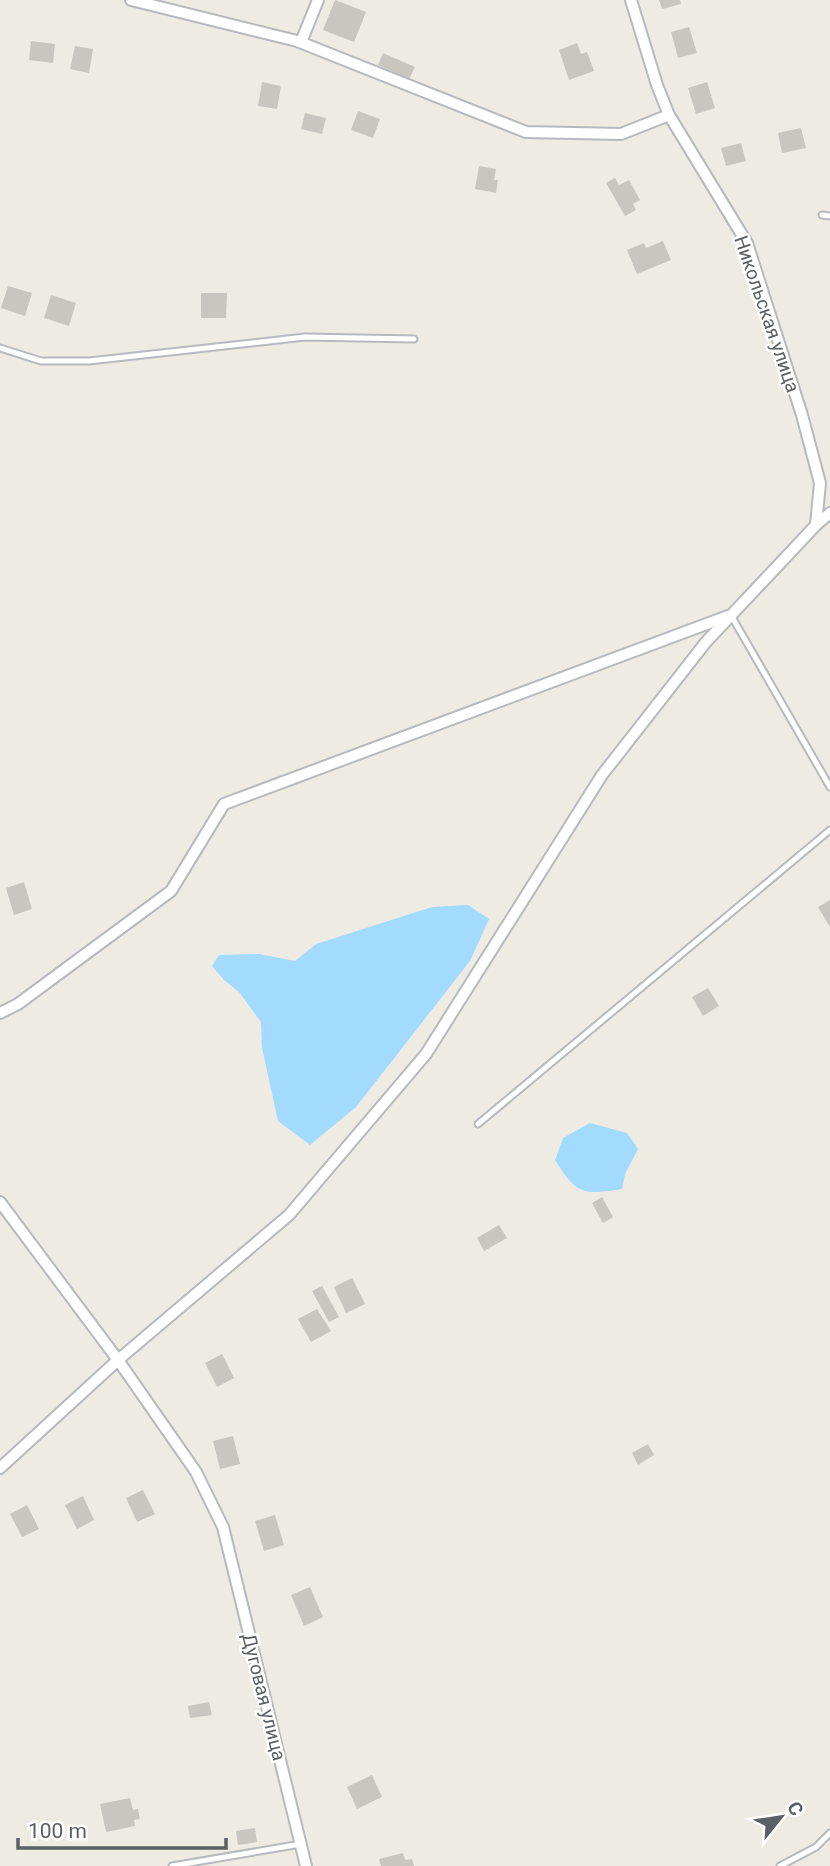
<svg xmlns="http://www.w3.org/2000/svg" width="830" height="1866" font-family="Roboto,sans-serif">
<style>
.water{fill:#a2dbff}
.building{fill:#c9c6c0}
.lines{fill:none;stroke-linecap:round;stroke-linejoin:round}
.lane-casing{stroke:#b6b9be;stroke-width:9}
.street-casing{stroke:#b6b9be;stroke-width:14}
.lane{stroke:#fff;stroke-width:5}
.street{stroke:#fff;stroke-width:10}
.labels{text-anchor:middle;dominant-baseline:central;stroke-width:5;stroke-linejoin:round;paint-order:stroke}
.street-label{font-size:19px;fill:#5b6064;stroke:#fff}
</style>
<rect width="100%" height="100%" fill="#eeebe3"/>
<g class="water">
<polygon points="468,905 489,919 470,961 356,1107 310,1145 278,1121 262,1048 261,1022 239,992 224,980 212,966 219,955 259,954 295,961 316,944 432,907"/>
<path d="M590,1123L627,1133L638,1149L625,1174L622,1189C583,1195 577,1195 555,1160L563,1138Z"/>
</g>
<g class="building">
<polygon points="335,0 366,12 354,42 323,30"/>
<polygon points="659,0 680,0 681,4 662,9"/>
<polygon points="689,27 697,53 678,58 671,32"/>
<polygon points="31,41 55,44 53,63 29,60"/>
<polygon points="577,43 581,54 587,52 594,71 569,80 559,50"/>
<polygon points="75,46 93,49 89,73 70,69"/>
<polygon points="383,53 415,67 409,79 378,65"/>
<polygon points="262,82 281,86 277,109 258,106"/>
<polygon points="707,82 715,108 696,114 688,88"/>
<polygon points="358,111 380,119 373,138 351,130"/>
<polygon points="305,113 326,118 322,134 301,129"/>
<polygon points="801,128 806,148 782,153 778,133"/>
<polygon points="741,143 746,161 726,166 721,148"/>
<polygon points="479,166 496,169 494,180 498,180 496,193 475,189"/>
<polygon points="615,178 619,185 629,180 640,200 633,204 636,210 625,216 606,183"/>
<polygon points="663,241 671,260 637,274 627,250 644,243 646,248"/>
<polygon points="8,286 32,293 25,316 1,308"/>
<polygon points="201,293 227,293 226,318 201,318"/>
<polygon points="51,295 76,303 69,326 44,318"/>
<polygon points="24,882 32,909 14,915 6,888"/>
<polygon points="830,900 830,927 818,907"/>
<polygon points="708,988 719,1006 703,1016 692,997"/>
<polygon points="602,1197 613,1217 603,1223 592,1203"/>
<polygon points="499,1225 507,1238 484,1251 477,1238"/>
<polygon points="352,1278 365,1304 346,1313 334,1287"/>
<polygon points="322,1286 339,1317 329,1322 312,1291"/>
<polygon points="317,1309 331,1331 311,1342 298,1319"/>
<polygon points="222,1354 234,1378 217,1387 205,1363"/>
<polygon points="233,1436 240,1464 220,1469 213,1441"/>
<polygon points="648,1444 654,1455 638,1465 632,1453"/>
<polygon points="143,1490 155,1514 137,1522 126,1498"/>
<polygon points="83,1496 94,1520 77,1529 65,1505"/>
<polygon points="27,1505 39,1529 22,1537 10,1514"/>
<polygon points="275,1515 284,1545 264,1551 255,1521"/>
<polygon points="310,1587 323,1617 304,1626 291,1595"/>
<polygon points="209,1702 212,1715 190,1718 188,1706"/>
<polygon points="372,1775 382,1797 357,1809 347,1787"/>
<polygon points="130,1798 133,1810 138,1809 140,1819 134,1820 135,1826 106,1832 100,1804"/>
<polygon points="255,1828 257,1842 238,1845 236,1831"/>
<polygon points="403,1853 405,1860 412,1859 414,1866 381,1866 379,1859"/>
</g>
<g class="lines">
<g class="lane-casing">
<g id="lane">
<polyline points="822,215 830,216"/>
<polyline points="0,348 41,361 89,361 305,337 414,339"/>
<polyline points="732,617 830,787"/>
<polyline points="478,1124 830,830"/>
<polyline points="172,1866 301,1844"/>
<polyline points="780,1866 816,1847 830,1833"/>
</g>
</g>
<g class="street-casing">
<g id="street">
<polyline points="131,0 297,41 526,132 621,134 669,115"/>
<polyline points="631,0 657,85 669,115 747,243 802,415 820,483 816,525"/>
<polyline points="301,42 318,0"/>
<polyline points="0,1013 18,1004 171,891 224,804 728,616"/>
<polyline points="0,1202 118,1360 196,1472 223,1527 306,1866"/>
<polyline points="0,1468 118,1360 289,1215 426,1054 602,775 706,642 816,525 830,513"/>
</g>
</g>
<use href="#lane" class="lane"/>
<use href="#street" class="street"/>
</g>
<g class="labels">
<g class="street-label">
<text transform="translate(767 314) rotate(71)">Никольская улица</text>
<text transform="translate(264 1697) rotate(76)">Дуговая улица</text>
</g>
</g>
<g transform="translate(781 1817) rotate(60)" stroke="#ffffff" stroke-width="5" paint-order="stroke">
<path d="M0-5L12 26L0 18L-12 26Z" fill="#5b6064"/>
<text y="-10" font-size="19" font-weight="bold" text-anchor="middle" fill="#5b6064">С</text>
</g>
<path d="M18 1838v10h208v-10" fill="none" stroke="#5b6064" stroke-width="3.5"/>
<text x="28" y="1838" font-size="21" fill="#5b6064" stroke="#ffffff" stroke-width="5" paint-order="stroke">100 m</text>
</svg>
